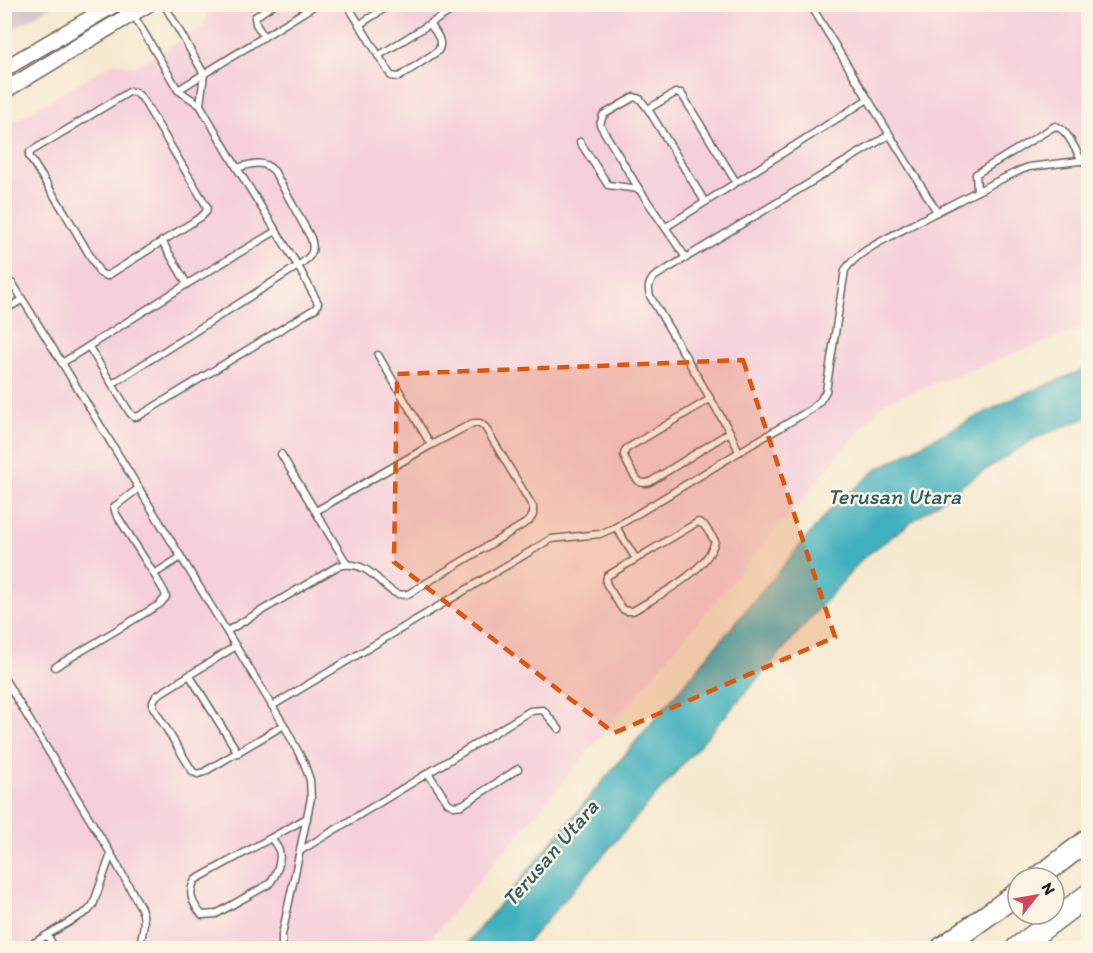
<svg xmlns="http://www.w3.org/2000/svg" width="1093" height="953" font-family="Itim,sans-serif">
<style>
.built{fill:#f5cfda}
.industrial{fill:#d1bdcb}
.water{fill:#41b0bd;stroke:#2e666c;stroke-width:1.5}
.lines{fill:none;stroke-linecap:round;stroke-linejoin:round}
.service-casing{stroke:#68635b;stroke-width:9}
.tertiary-casing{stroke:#68635b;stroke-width:18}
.motorway-casing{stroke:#68635b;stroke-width:24}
.service{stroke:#fff;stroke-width:6}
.tertiary{stroke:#fff;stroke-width:15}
.motorway{stroke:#fff;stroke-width:21}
.marked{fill:#de560d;fill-opacity:0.2;stroke:#de560d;stroke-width:4.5;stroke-dasharray:12 8;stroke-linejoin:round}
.labels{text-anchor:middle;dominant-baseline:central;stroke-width:5;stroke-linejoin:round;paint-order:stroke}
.water-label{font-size:22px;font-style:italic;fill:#2d5f64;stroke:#fcf5e5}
</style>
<rect width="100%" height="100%" fill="#fcf5e5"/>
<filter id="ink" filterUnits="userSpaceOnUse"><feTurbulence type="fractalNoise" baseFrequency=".0167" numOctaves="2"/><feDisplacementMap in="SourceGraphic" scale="12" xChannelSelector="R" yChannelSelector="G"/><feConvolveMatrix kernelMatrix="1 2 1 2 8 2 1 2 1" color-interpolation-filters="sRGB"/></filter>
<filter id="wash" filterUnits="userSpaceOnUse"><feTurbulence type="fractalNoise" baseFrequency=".008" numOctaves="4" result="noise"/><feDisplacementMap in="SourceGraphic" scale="24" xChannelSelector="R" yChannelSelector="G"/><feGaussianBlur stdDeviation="1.35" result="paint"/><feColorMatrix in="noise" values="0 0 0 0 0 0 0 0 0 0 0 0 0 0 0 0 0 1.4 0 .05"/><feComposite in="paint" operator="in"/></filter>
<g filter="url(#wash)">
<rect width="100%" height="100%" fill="#f6e8cf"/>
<polygon class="built" points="210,5 1088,5 1088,326 884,402 422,948 5,948 4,127 115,62 134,67 183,39 204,25"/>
<polygon class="industrial" points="5,4 53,4 53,5 5,34"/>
<polygon class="water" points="1088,368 1088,417 1035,438 963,484 863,558 522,948 463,948 830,510 876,470 931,440 1016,397"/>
</g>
<g filter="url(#ink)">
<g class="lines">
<g class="service-casing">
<g id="service">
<polyline points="164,4 204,74 200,105"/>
<path d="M347,4L391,76L399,77L438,51C444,41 436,33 430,24"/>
<polyline points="810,4 937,212"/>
<polyline points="359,25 391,4"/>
<polyline points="264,37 256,24 255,17 274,4"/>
<polyline points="378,56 462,4"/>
<polyline points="178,90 317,4"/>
<polygon points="129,92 135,92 142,98 207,207 206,212 201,217 107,276 100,273 65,213 29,156 30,152"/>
<polyline points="648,109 675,93 681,93 736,182"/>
<polyline points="580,142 608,185 639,189"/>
<path d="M977,190L976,174L1055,126C1068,129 1075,150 1082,161"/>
<polyline points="666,227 868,99"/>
<polyline points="276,231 187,284 62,363 284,725 304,763 310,780 311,798 282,935 282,944 284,948"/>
<polyline points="162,241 187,284"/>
<polyline points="686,258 639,189 600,125 603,115 634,97 640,99 648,109 705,202"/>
<polyline points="13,284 62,363"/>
<polyline points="4,310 22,300"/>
<polyline points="89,347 130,413 134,417 139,416 316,308 318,303 298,266 237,168 200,105 178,90 127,4"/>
<polyline points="378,355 431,445"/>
<path d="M112,384L298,266C310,257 316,253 311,238L274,171C263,159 251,164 237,168"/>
<path d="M710,399L626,449C625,451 624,453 624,455C625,460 635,479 640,482C644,484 645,483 650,482L730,432"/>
<path d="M739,452L730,432L650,296C648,288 648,284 654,277L889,135"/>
<polyline points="281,454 347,564"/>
<path d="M616,527L636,559L698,522L704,525L715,541C707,572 659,595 633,611H627L622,609L606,583L607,576L636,559"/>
<polyline points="154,574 181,557"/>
<path d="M227,631L338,566C377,557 383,601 408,594L529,521L533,515V507L485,427L480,423H473L431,445L316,511"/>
<polyline points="236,646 156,696 153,702 153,707 193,772 198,774 204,772 284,725"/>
<polyline points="55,667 160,604 166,597 165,593 154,574 116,514 114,507 139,488"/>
<polyline points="190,676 238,753"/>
<path d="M4,678L111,854L141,908C147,922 142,934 139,948"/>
<path d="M272,706L551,539L600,534L616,527L739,452L810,410L820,401L826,391L845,270C859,250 885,240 906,228C944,208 982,188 1021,170L1029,167L1088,160"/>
<polyline points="428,773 448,803 454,806 462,805 518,769"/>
<path d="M271,838C274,842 278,847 279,851C282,861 276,876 269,884L216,914L202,915C193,904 187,894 195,880L307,818"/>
<polyline points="300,851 530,711 543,710 559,729"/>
<polyline points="47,935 55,948"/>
<polyline points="25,948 88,911 93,905 111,854"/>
</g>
</g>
<g class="tertiary-casing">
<g id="tertiary">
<polyline points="4,69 115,4"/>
<polyline points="4,91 148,4"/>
</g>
</g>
<g class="motorway-casing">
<g id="motorway">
<polyline points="1038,878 1088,840"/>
<polyline points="942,948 1018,893"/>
<polyline points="1017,948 1088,895"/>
</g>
</g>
<use href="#service" class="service"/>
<use href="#tertiary" class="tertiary"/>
<use href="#motorway" class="motorway"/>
</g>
</g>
<path class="marked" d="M743,360L835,637L614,733L394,562L397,374Z"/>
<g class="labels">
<g class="water-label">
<text x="894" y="496">Terusan Utara</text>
<text transform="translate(550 853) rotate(-49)">Terusan Utara</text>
</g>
</g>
<rect width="1093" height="953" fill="none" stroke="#fcf5e5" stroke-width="24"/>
<g transform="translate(1036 896) rotate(59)"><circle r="28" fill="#fcf5e5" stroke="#a29e95" stroke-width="1.5"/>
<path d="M0-4.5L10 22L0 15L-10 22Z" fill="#d1495b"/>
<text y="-9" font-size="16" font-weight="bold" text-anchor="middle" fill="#1c1c1c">N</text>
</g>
</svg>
